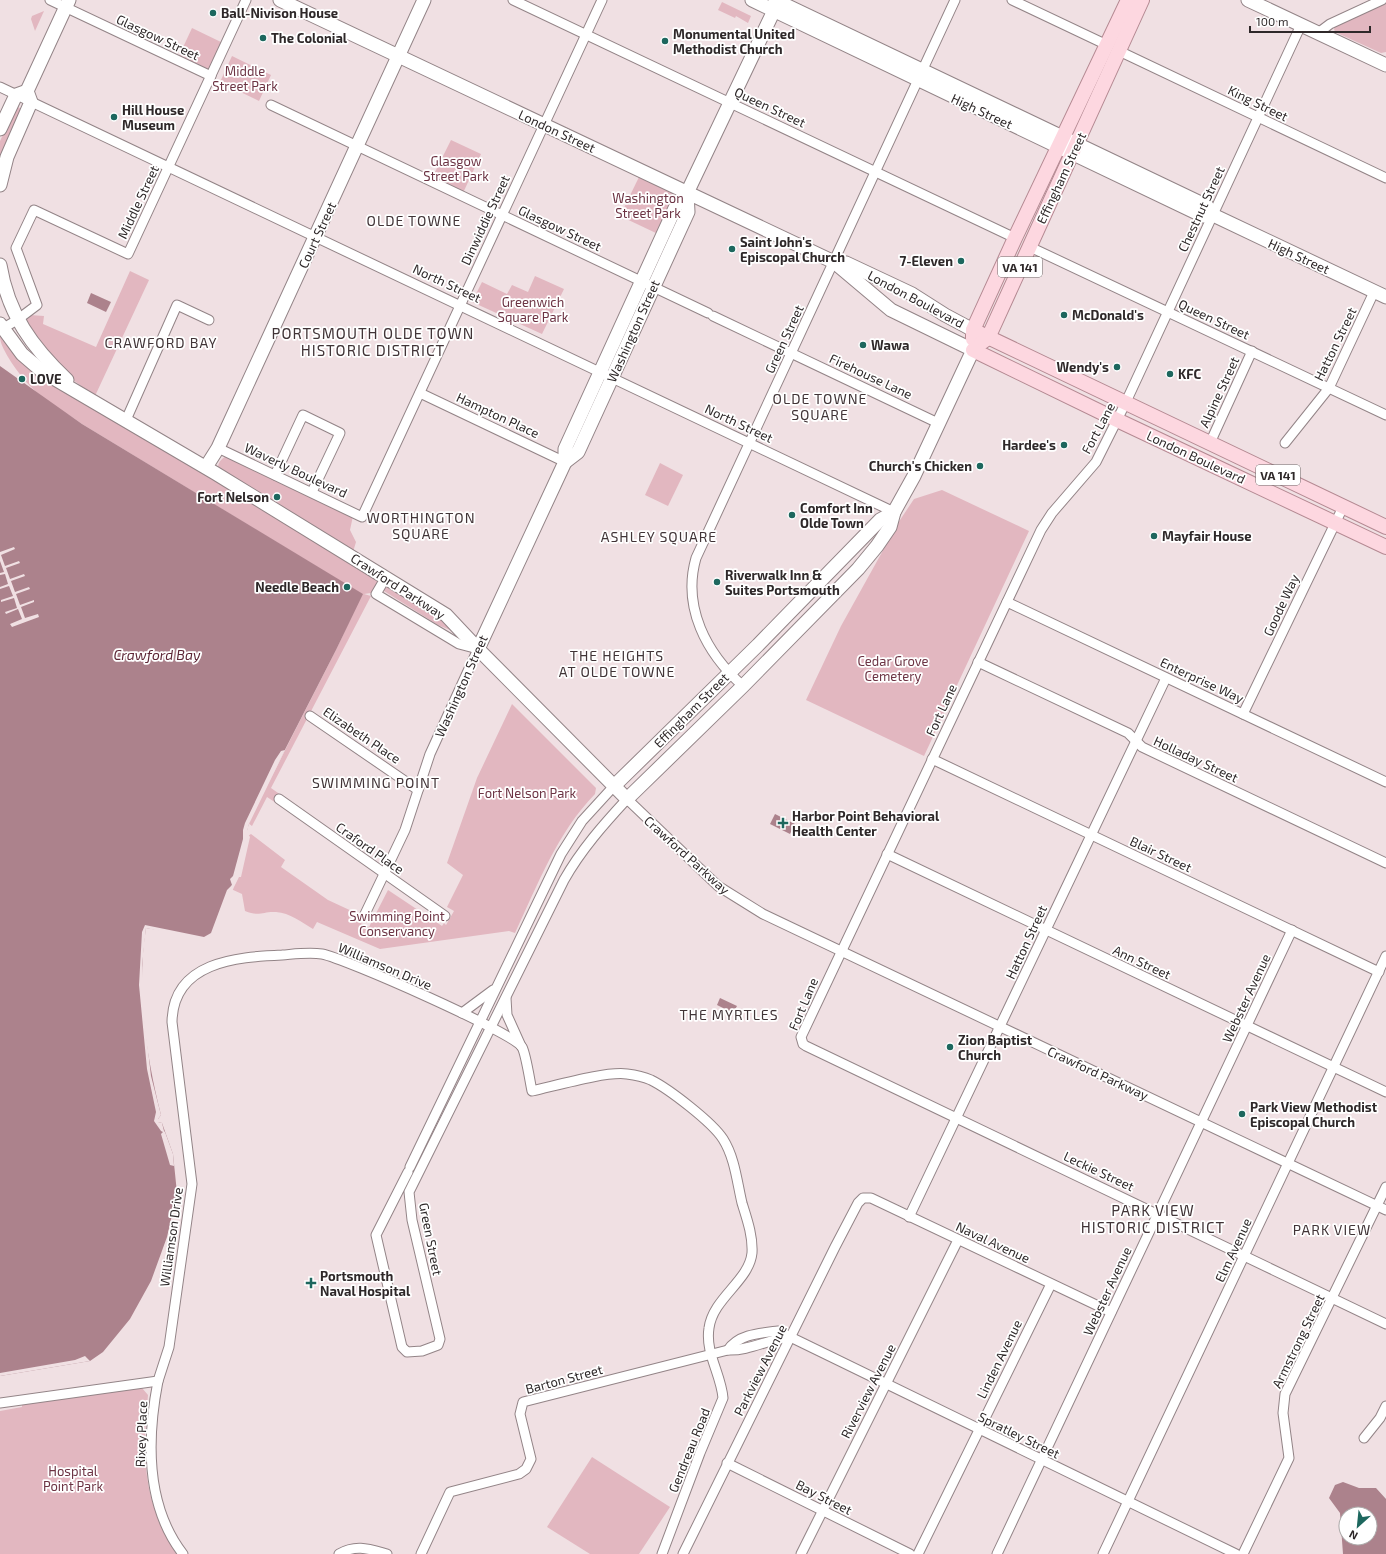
<svg xmlns="http://www.w3.org/2000/svg" width="1386" height="1554" font-family="'Exo 2',sans-serif">
<style>
.green{fill:#e2b7c0}
.water{fill:#ac828c;fill-rule:evenodd}
.pier{fill:#f0e0e3}
.lines{fill:none;stroke-linecap:round;stroke-linejoin:round}
.street-casing{stroke:#938487;stroke-width:11}
.secondary-casing{stroke:#938487;stroke-width:15}
.primary-casing{stroke:#b48992;stroke-width:16}
.street{stroke:#fff;stroke-width:9}
.secondary{stroke:#fff;stroke-width:13}
.primary{stroke:#fdd7e0;stroke-width:14}
.poi-dot{fill:#1d675e;stroke:#fff;stroke-width:1.5}
.labels{text-anchor:middle;dominant-baseline:central;stroke-width:3.5;stroke-linejoin:round;paint-order:stroke}
.shield{fill:#fff;stroke:#6d6869;stroke-width:1}
.shield-label{font-size:12px;font-weight:bold;fill:#2e2829}
.poi-label{font-size:13px;font-weight:bold;fill:#2e2829;stroke:#fff;text-anchor:start}
.street-label{font-size:13px;fill:#2e2829;stroke:#fff}
.park-label{font-size:13px;fill:#6c3343;stroke:#fff}
.neighbourhood-label{font-size:14px;letter-spacing:1px;fill:#413437;stroke:#fff}
.water-label{font-size:14px;font-style:italic;fill:#5d2636;stroke:#fff}
.quarter-label{font-size:15px;letter-spacing:1px;fill:#413437;stroke:#fff}
</style>
<rect width="100%" height="100%" fill="#f0e0e3"/>
<g class="green">
<polygon points="1386,1 1386,52 1381,53 1335,32 1334,29 1335,26"/>
<polygon points="722,2 751,16 748,23 736,16 735,18 718,10"/>
<polygon points="44,11 35,31 31,19 32,16"/>
<polygon points="192,28 223,43 210,71 179,56"/>
<polygon points="232,56 271,75 259,101 220,82"/>
<polygon points="18,107 21,109 0,169 0,141 15,109"/>
<polygon points="451,140 481,154 463,193 432,178"/>
<polygon points="639,177 676,195 658,234 620,216"/>
<polygon points="130,271 149,280 95,396 73,380 38,344 25,320 30,315 44,316 43,324 96,347"/>
<polygon points="535,276 564,289 542,334 472,302 482,282 507,294 512,285 528,292"/>
<path d="M2,336L31,367L219,469L218,466C220,459 224,457 231,454L353,516L350,530L356,542L353,552L444,621L455,632L438,625L384,591L364,594L371,596L271,788L281,795L276,803L267,797L252,826L248,823L336,650L362,594L82,424C65,412 45,401 30,386C21,377 0,349 0,337Z"/>
<polygon points="660,463 683,475 668,506 645,495"/>
<polygon points="942,490 1029,531 924,756 806,700 841,626 886,545 884,544 914,499"/>
<path d="M512,704L596,788L595,794C557,833 538,884 515,933L509,931L380,949L317,922L313,929C301,922 290,913 276,912C263,911 260,917 245,911L242,894L231,889L248,836L251,834L285,860L281,867L328,900L356,913L354,920L369,927L388,890L442,926L444,923L446,925L454,911L447,907L463,875L447,863L477,778Z"/>
<path d="M142,1388L148,1395C142,1457 142,1500 177,1554H0V1411L22,1407V1402L37,1400L40,1402L48,1401L53,1397Z"/>
<polygon points="592,1457 670,1507 639,1554 590,1554 547,1527"/>
</g>
<g class="water">
<polygon points="91,293 111,302 106,312 87,303"/>
<path d="M0,366L82,424L363,594L336,650L251,816L232,885L211,939L146,928C136,990 146,1055 161,1115L158,1119V1122L162,1123L173,1154L177,1193L167,1237L151,1281L130,1319L103,1352L90,1361L0,1376Z"/>
<polygon points="775,814 795,824 790,834 770,824"/>
<polygon points="720,998 737,1006 733,1013 717,1005"/>
<path d="M1343,1482L1359,1488H1376L1386,1499V1554H1343L1340,1513L1329,1498L1335,1485ZM1346,1514H1370V1538H1346Z"/>
</g>
<g class="pier">
<polygon points="14,547 15,549 1,555 5,566 19,561 20,563 6,568 10,579 24,574 25,576 11,581 15,592 29,587 30,589 16,594 20,605 34,600 34,602 21,607 25,618 38,614 39,617 12,627 10,624 22,619 18,609 6,614 5,612 17,608 14,598 1,602 1,600 13,596 9,586 0,589 0,587 8,584 5,574 0,575 0,573 4,572 0,561 0,552"/>
<polygon points="285,750 249,824 247,832 250,837 241,877 239,877 234,887 212,940 206,942 146,928 142,966 145,1024 151,1076 161,1115 158,1119 158,1122 162,1123 164,1131 165,1132 173,1154 174,1166 170,1165 161,1134 163,1132 161,1131 154,1121 156,1112 147,1069 139,985 142,932 145,925 204,937 211,933 227,890 232,885 230,879 233,876 243,839 243,830 245,823 275,760 281,751"/>
<polygon points="85,1356 90,1361 0,1376 0,1373 75,1360"/>
</g>
<g class="lines">
<g class="street-casing">
<g id="street">
<polyline points="50,0 211,76"/>
<polyline points="513,0 1015,238"/>
<polyline points="1012,0 1107,45"/>
<polyline points="1301,25 1125,404 1096,462 1052,513 1041,530 801,1037 803,1044 806,1046 1386,1324"/>
<polyline points="1318,33 1330,24 1382,0"/>
<polyline points="1119,51 1386,178"/>
<polyline points="0,87 894,512"/>
<polyline points="271,105 708,313"/>
<polyline points="1030,247 1386,415"/>
<polyline points="713,316 938,423"/>
<polyline points="2,329 17,320 37,305 16,248 34,210 128,254 246,0"/>
<polyline points="420,393 565,462"/>
<polyline points="126,420 177,305 209,320"/>
<polyline points="1210,443 1252,351"/>
<polyline points="1285,443 1329,388 1374,292"/>
<polyline points="218,448 362,517 602,0"/>
<polyline points="275,475 303,415 340,433 312,492"/>
<polyline points="1007,602 1386,782"/>
<polyline points="978,662 1128,733 1142,747 1386,863"/>
<path d="M743,686C706,653 682,607 696,558L955,0"/>
<polyline points="1243,714 1343,507"/>
<polyline points="310,716 418,790"/>
<polyline points="932,759 1379,972"/>
<polyline points="279,799 445,916"/>
<polyline points="887,854 1386,1092"/>
<polyline points="365,914 405,830 430,754 478,649 459,644 376,594 386,577"/>
<polyline points="506,998 507,1015 521,1046"/>
<polyline points="462,1013 493,990"/>
<polyline points="410,1167 561,854 582,821 614,786"/>
<path d="M408,1172L376,1235L402,1347L407,1352L422,1351L438,1345L440,1339L412,1220L409,1192L564,880C581,850 603,825 627,799L718,886L763,914L1386,1210"/>
<polyline points="909,1217 1166,678"/>
<path d="M728,1350C738,1334 761,1333 778,1331L1236,1554"/>
<path d="M158,1381C147,1438 145,1505 183,1554"/>
<path d="M0,1403L158,1381L169,1347L192,1184L172,1022C173,962 236,957 282,955C295,954 309,952 322,954C344,958 512,1032 522,1047C526,1054 530,1082 532,1091C555,1086 606,1071 627,1074C635,1075 644,1077 651,1080C669,1089 712,1122 723,1139C735,1158 737,1182 742,1203C747,1219 753,1236 752,1253C749,1281 713,1298 709,1328C705,1353 721,1374 723,1398L700,1453L662,1554"/>
<polyline points="1364,1438 1380,1418 1386,1406"/>
<polyline points="727,1463 910,1554"/>
<path d="M339,1554C356,1544 369,1549 387,1554"/>
<path d="M421,1554L450,1492L519,1474L526,1469L531,1459L520,1414L523,1402L728,1350C749,1351 769,1339 790,1337"/>
<polyline points="683,1554 835,1247 858,1203 863,1198 871,1198 1111,1312"/>
<polyline points="801,1554 958,1240"/>
<polyline points="918,1554 1051,1284"/>
<polyline points="997,1554 1292,930"/>
<polyline points="1103,1554 1386,956"/>
<polyline points="1243,1554 1289,1458 1283,1413 1285,1394 1386,1187"/>
</g>
</g>
<g class="secondary-casing">
<g id="secondary">
<polyline points="752,0 1203,216 1213,215"/>
<polyline points="775,0 1207,206 1213,215 1386,297"/>
<polyline points="1248,0 1386,65"/>
<polyline points="0,129 16,95 27,91"/>
<polyline points="0,185 7,157 31,102 27,91 69,0"/>
<polyline points="838,262 846,263 912,294 945,315 973,330"/>
<path d="M0,265C8,314 32,347 67,380"/>
<polyline points="0,324 22,354 43,372 215,473 446,615 478,649 627,799 743,686 858,569 877,546 890,527 894,512 914,476 973,350 891,310 834,262 280,0"/>
<polyline points="565,462 578,452 688,212 687,193"/>
<polyline points="206,467 218,448 424,0"/>
<polyline points="478,649 565,462 565,449 676,206 687,193 779,0"/>
<polyline points="614,786 758,645 880,520 894,512"/>
</g>
</g>
<g class="primary-casing">
<g id="primary">
<polyline points="973,330 1386,527"/>
<polyline points="973,339 973,330 1015,238 1128,0"/>
<polyline points="981,343 988,338 1142,0"/>
<polyline points="973,350 1117,420 1386,547"/>
</g>
</g>
<use href="#street" class="street"/>
<use href="#secondary" class="secondary"/>
<use href="#primary" class="primary"/>
</g>
<g class="poi-dot">
<circle cx="213" cy="13" r="4"/>
<circle cx="263" cy="38" r="4"/>
<circle cx="665" cy="41" r="4"/>
<circle cx="114" cy="117" r="4"/>
<circle cx="732" cy="249" r="4"/>
<circle cx="961" cy="261" r="4"/>
<circle cx="1064" cy="315" r="4"/>
<circle cx="863" cy="345" r="4"/>
<circle cx="1117" cy="367" r="4"/>
<circle cx="1170" cy="374" r="4"/>
<circle cx="22" cy="379" r="4"/>
<circle cx="1064" cy="445" r="4"/>
<circle cx="980" cy="466" r="4"/>
<circle cx="277" cy="497" r="4"/>
<circle cx="792" cy="515" r="4"/>
<circle cx="1154" cy="536" r="4"/>
<circle cx="717" cy="582" r="4"/>
<circle cx="347" cy="587" r="4"/>
<path d="M781 817h4v4h4v4h-4v4h-4v-4h-4v-4h4z"/>
<circle cx="950" cy="1047" r="4"/>
<circle cx="1242" cy="1114" r="4"/>
<path d="M309 1277h4v4h4v4h-4v4h-4v-4h-4v-4h4z"/>
</g>
<g class="labels">
<g class="shield">
<rect x="998" y="257" width="44" height="20" rx="3"/>
<rect x="1256" y="465" width="44" height="20" rx="3"/>
</g>
<g class="shield-label">
<text x="1020" y="267">VA 141</text>
<text x="1278" y="475">VA 141</text>
</g>
<g class="poi-label">
<text x="221" y="13">Ball-Nivison House</text>
<text x="673" y="34">Monumental United<tspan x="673" dy="15">Methodist Church</tspan></text>
<text x="271" y="38">The Colonial</text>
<text x="122" y="110">Hill House<tspan x="122" dy="15">Museum</tspan></text>
<text x="740" y="242">Saint John's<tspan x="740" dy="15">Episcopal Church</tspan></text>
<text x="953" y="261" text-anchor="end">7-Eleven</text>
<text x="1072" y="315">McDonald's</text>
<text x="871" y="345">Wawa</text>
<text x="1109" y="367" text-anchor="end">Wendy's</text>
<text x="1178" y="374">KFC</text>
<text x="30" y="379">LOVE</text>
<text x="1056" y="445" text-anchor="end">Hardee's</text>
<text x="972" y="466" text-anchor="end">Church's Chicken</text>
<text x="269" y="497" text-anchor="end">Fort Nelson</text>
<text x="800" y="508">Comfort Inn<tspan x="800" dy="15">Olde Town</tspan></text>
<text x="1162" y="536">Mayfair House</text>
<text x="725" y="575">Riverwalk Inn &amp;<tspan x="725" dy="15">Suites Portsmouth</tspan></text>
<text x="339" y="587" text-anchor="end">Needle Beach</text>
<text x="792" y="816">Harbor Point Behavioral<tspan x="792" dy="15">Health Center</tspan></text>
<text x="958" y="1040">Zion Baptist<tspan x="958" dy="15">Church</tspan></text>
<text x="1250" y="1107">Park View Methodist<tspan x="1250" dy="15">Episcopal Church</tspan></text>
<text x="320" y="1276">Portsmouth<tspan x="320" dy="15">Naval Hospital</tspan></text>
</g>
<g class="street-label">
<text transform="translate(158 37) rotate(25)">Glasgow Street</text>
<text transform="translate(1258 103) rotate(26)">King Street</text>
<text transform="translate(770 107) rotate(25)">Queen Street</text>
<text transform="translate(982 111) rotate(25)">High Street</text>
<text transform="translate(557 131) rotate(25)">London Street</text>
<text transform="translate(1061 178) rotate(-65)">Effingham Street</text>
<text transform="translate(138 202) rotate(-65)">Middle Street</text>
<text transform="translate(1201 209) rotate(-65)">Chestnut Street</text>
<text transform="translate(485 220) rotate(-65)">Dinwiddie Street</text>
<text transform="translate(560 228) rotate(25)">Glasgow Street</text>
<text transform="translate(317 235) rotate(-65)">Court Street</text>
<text transform="translate(1299 256) rotate(25)">High Street</text>
<text transform="translate(447 283) rotate(25)">North Street</text>
<text transform="translate(916 299) rotate(28)">London Boulevard</text>
<text transform="translate(1214 319) rotate(25)">Queen Street</text>
<text transform="translate(633 331) rotate(-66)">Washington Street</text>
<text transform="translate(784 339) rotate(-65)">Green Street</text>
<text transform="translate(1335 344) rotate(-64)">Hatton Street</text>
<text transform="translate(871 376) rotate(25)">Firehouse Lane</text>
<text transform="translate(1219 392) rotate(-65)">Alpine Street</text>
<text transform="translate(498 415) rotate(25)">Hampton Place</text>
<text transform="translate(739 423) rotate(25)">North Street</text>
<text transform="translate(1098 428) rotate(-62)">Fort Lane</text>
<text transform="translate(1196 457) rotate(25)">London Boulevard</text>
<text transform="translate(296 470) rotate(25)">Waverly Boulevard</text>
<text transform="translate(398 586) rotate(33)">Crawford Parkway</text>
<text transform="translate(1281 605) rotate(-65)">Goode Way</text>
<text transform="translate(1202 680) rotate(25)">Enterprise Way</text>
<text transform="translate(461 686) rotate(-66)">Washington Street</text>
<text transform="translate(691 710) rotate(-45)">Effingham Street</text>
<text transform="translate(941 710) rotate(-65)">Fort Lane</text>
<text transform="translate(362 735) rotate(34)">Elizabeth Place</text>
<text transform="translate(1196 759) rotate(25)">Holladay Street</text>
<text transform="translate(370 848) rotate(35)">Craford Place</text>
<text transform="translate(1161 854) rotate(25)">Blair Street</text>
<text transform="translate(687 855) rotate(42)">Crawford Parkway</text>
<text transform="translate(1026 942) rotate(-65)">Hatton Street</text>
<text transform="translate(1142 962) rotate(25)">Ann Street</text>
<text transform="translate(385 966) rotate(23)">Williamson Drive</text>
<text transform="translate(1246 998) rotate(-65)">Webster Avenue</text>
<text transform="translate(803 1004) rotate(-67)">Fort Lane</text>
<text transform="translate(1098 1073) rotate(25)">Crawford Parkway</text>
<text transform="translate(1099 1171) rotate(25)">Leckie Street</text>
<text transform="translate(171 1237) rotate(-82)">Williamson Drive</text>
<text transform="translate(431 1239) rotate(79)">Green Street</text>
<text transform="translate(993 1242) rotate(25)">Naval Avenue</text>
<text transform="translate(1233 1250) rotate(-65)">Elm Avenue</text>
<text transform="translate(1107 1291) rotate(-65)">Webster Avenue</text>
<text transform="translate(1298 1341) rotate(-64)">Armstrong Street</text>
<text transform="translate(999 1359) rotate(-64)">Linden Avenue</text>
<text transform="translate(760 1370) rotate(-63)">Parkview Avenue</text>
<text transform="translate(564 1379) rotate(-15)">Barton Street</text>
<text transform="translate(868 1391) rotate(-63)">Riverview Avenue</text>
<text transform="translate(141 1434) rotate(-88)">Rixey Place</text>
<text transform="translate(1019 1435) rotate(26)">Spratley Street</text>
<text transform="translate(689 1450) rotate(-68)">Gendreau Road</text>
<text transform="translate(824 1497) rotate(27)">Bay Street</text>
</g>
<g class="park-label">
<text x="245" y="71">Middle<tspan x="245" dy="15">Street Park</tspan></text>
<text x="456" y="161">Glasgow<tspan x="456" dy="15">Street Park</tspan></text>
<text x="648" y="198">Washington<tspan x="648" dy="15">Street Park</tspan></text>
<text x="533" y="302">Greenwich<tspan x="533" dy="15">Square Park</tspan></text>
<text x="893" y="661">Cedar Grove<tspan x="893" dy="15">Cemetery</tspan></text>
<text x="527" y="793">Fort Nelson Park</text>
<text x="397" y="916">Swimming Point<tspan x="397" dy="15">Conservancy</tspan></text>
<text x="73" y="1471">Hospital<tspan x="73" dy="15">Point Park</tspan></text>
</g>
<g class="neighbourhood-label">
<text x="414" y="220">OLDE TOWNE</text>
<text x="161" y="342">CRAWFORD BAY</text>
<text x="820" y="398">OLDE TOWNE<tspan x="820" dy="16">SQUARE</tspan></text>
<text x="421" y="517">WORTHINGTON<tspan x="421" dy="16">SQUARE</tspan></text>
<text x="659" y="536">ASHLEY SQUARE</text>
<text x="617" y="655">THE HEIGHTS<tspan x="617" dy="16">AT OLDE TOWNE</tspan></text>
<text x="376" y="782">SWIMMING POINT</text>
<text x="729" y="1014">THE MYRTLES</text>
<text x="1332" y="1229">PARK VIEW</text>
</g>
<g class="water-label">
<text x="157" y="654">Crawford Bay</text>
</g>
<g class="quarter-label">
<text x="373" y="333">PORTSMOUTH OLDE TOWN<tspan x="373" dy="17">HISTORIC DISTRICT</tspan></text>
<text x="1153" y="1210">PARK VIEW<tspan x="1153" dy="17">HISTORIC DISTRICT</tspan></text>
</g>
</g>
<g transform="translate(1358 1526) rotate(207)"><circle r="19" fill="#ffffff" stroke="#aba9a9"/>
<path d="M0-3L7 15L0 10L-7 15Z" fill="#1d675e"/>
<text y="-6" font-size="11" font-weight="bold" text-anchor="middle" fill="#2e2829">N</text>
</g>
<path d="M1250 26v6h120v-6" fill="none" stroke="#2e2829" stroke-width="2"/>
<text x="1256" y="26" font-size="12" fill="#2e2829" stroke="#ffffff" stroke-width="3" paint-order="stroke">100 m</text>
</svg>
